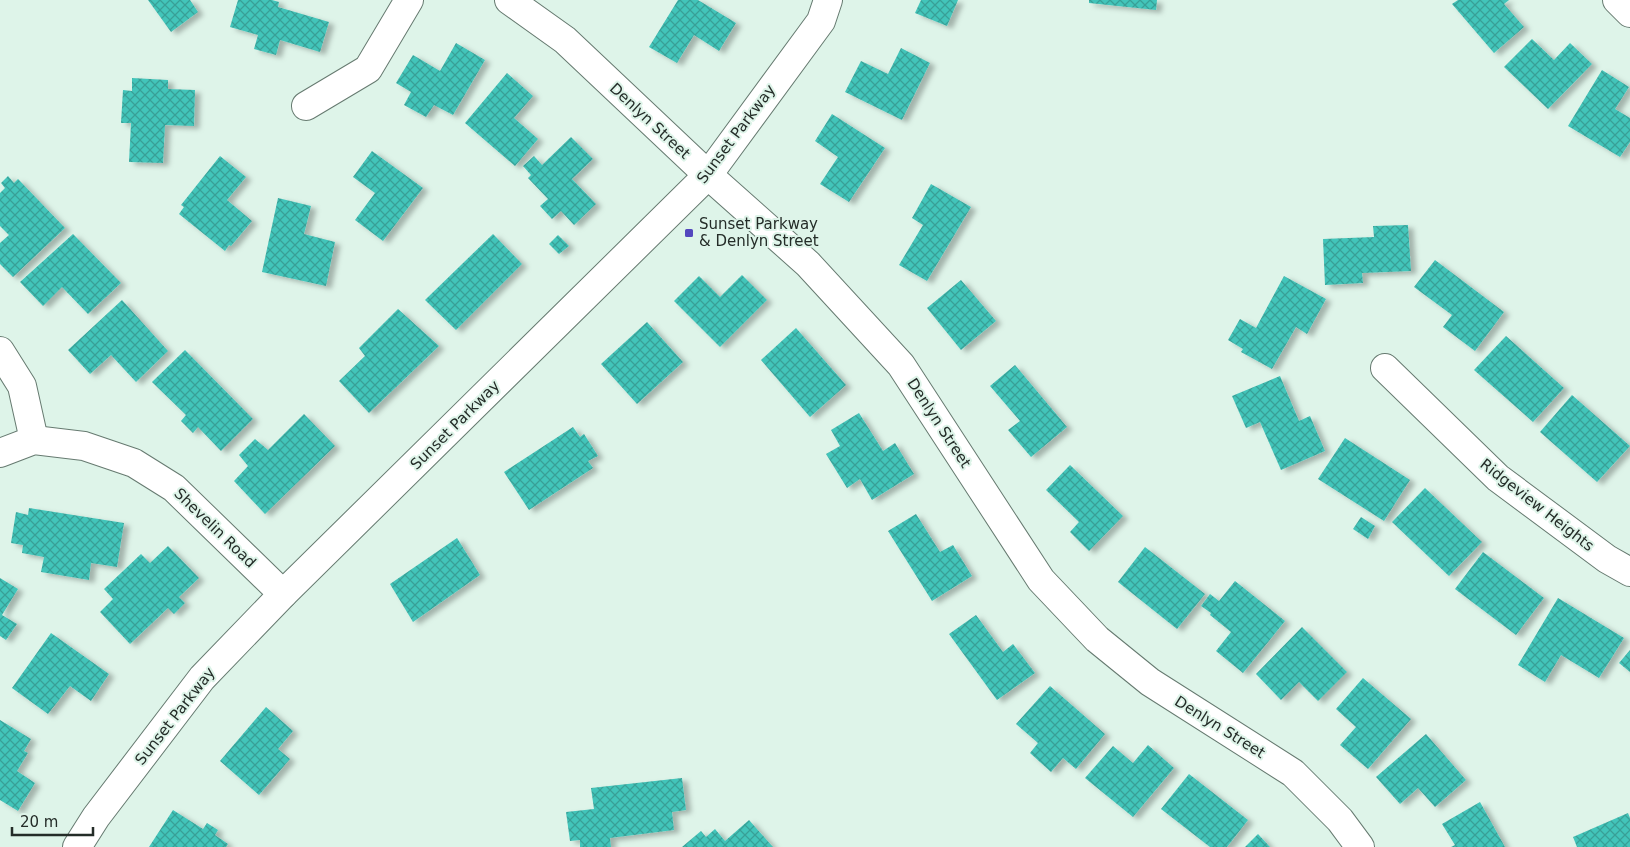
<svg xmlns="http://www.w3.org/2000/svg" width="1630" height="847" font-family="'DejaVu Sans',sans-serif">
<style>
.building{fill:url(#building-cross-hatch);filter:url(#shadow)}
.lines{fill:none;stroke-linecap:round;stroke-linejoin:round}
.minor-casing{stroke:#667a70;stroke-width:30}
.major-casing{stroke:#667a70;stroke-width:30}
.minor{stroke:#fff;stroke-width:28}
.major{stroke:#fff;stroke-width:28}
.poi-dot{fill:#5347be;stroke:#def4e9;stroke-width:2}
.labels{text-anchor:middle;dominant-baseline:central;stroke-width:4;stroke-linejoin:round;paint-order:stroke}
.street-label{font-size:15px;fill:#242c28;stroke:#def4e9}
.poi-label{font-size:15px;fill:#242c28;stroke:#def4e9;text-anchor:start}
</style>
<defs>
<pattern id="building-cross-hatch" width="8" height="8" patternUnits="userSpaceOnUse" patternTransform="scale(1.25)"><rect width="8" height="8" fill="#43c5ba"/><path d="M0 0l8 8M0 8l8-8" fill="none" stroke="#38a097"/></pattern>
<filter id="shadow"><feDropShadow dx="5.5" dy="3" stdDeviation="2.5" flood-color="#0004"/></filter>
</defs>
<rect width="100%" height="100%" fill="#def4e9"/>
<g class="building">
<polygon points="148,0 190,0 198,12 171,32"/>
<polygon points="238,0 272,0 279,2 278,7 329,22 320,52 280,40 276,55 254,49 258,35 230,27"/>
<polygon points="678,0 698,0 736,23 719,51 694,35 677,63 649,47"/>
<polygon points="921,0 958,0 947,26 915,13"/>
<polygon points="1089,0 1157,0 1156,10 1089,3"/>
<polygon points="1458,0 1509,0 1504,4 1524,27 1494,53 1452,4"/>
<polygon points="1532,39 1554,60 1570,43 1592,64 1548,109 1504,67"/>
<polygon points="456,43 485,60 453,115 434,105 426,117 404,105 411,92 396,83 413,55 440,71"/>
<polygon points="901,48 930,63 902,120 845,92 861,61 888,74"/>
<polygon points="1602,70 1629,87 1615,109 1630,118 1630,142 1620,157 1568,126"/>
<polygon points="507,73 533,96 514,118 538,139 515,166 465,123"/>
<polygon points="132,78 168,80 168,89 195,90 194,126 165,125 163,163 129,162 131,123 121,123 123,90 132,91"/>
<polygon points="832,114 885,148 849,202 820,184 838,157 815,141"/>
<polygon points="571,137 593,159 572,179 596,204 574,225 561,211 552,219 540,206 548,199 528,178 531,175 523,166 534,156 542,165"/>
<polygon points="372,151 423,188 383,241 355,220 375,193 353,177"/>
<polygon points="220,156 246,177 227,200 252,221 231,246 229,245 225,251 179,214 184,207 181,205"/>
<polygon points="8,176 14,183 18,179 65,228 13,277 0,264 0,243 9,235 0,226 0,193 5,188 1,183"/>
<polygon points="931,184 971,207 927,281 899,265 923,225 912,218"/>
<polygon points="278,198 311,206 304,234 335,242 326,286 262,272"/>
<polygon points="1408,225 1411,271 1362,273 1363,283 1325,285 1323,239 1374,237 1373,226"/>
<polygon points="73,234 121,283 88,314 62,287 43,306 20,282"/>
<polygon points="493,234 522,264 456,330 425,300"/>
<polygon points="558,235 569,246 559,254 549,244"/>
<polygon points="1435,260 1504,312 1475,351 1443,327 1452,315 1414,287"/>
<polygon points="742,275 767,300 720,347 674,301 699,276 720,297"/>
<polygon points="1284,276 1326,299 1307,334 1296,327 1272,369 1241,352 1243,349 1228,340 1240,319 1256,328"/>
<polygon points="961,280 996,321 961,350 927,308"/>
<polygon points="122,300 168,351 136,382 111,355 90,374 68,350"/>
<polygon points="398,309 439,346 369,413 339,381 365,356 359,348"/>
<polygon points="647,322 683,362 637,404 601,364"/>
<polygon points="796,328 846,385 810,417 761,360"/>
<polygon points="1506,336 1564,388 1533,422 1474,370"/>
<polygon points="185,350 253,419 221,451 198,427 193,433 181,421 186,415 152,382"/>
<polygon points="1015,365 1067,427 1031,457 1008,430 1020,421 990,386"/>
<polygon points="1280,376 1299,421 1310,416 1325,451 1281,470 1260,422 1246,428 1232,396"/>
<polygon points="1572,395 1630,446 1597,482 1540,432"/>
<polygon points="859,413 883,451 895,443 914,474 872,500 860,479 847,488 826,454 840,446 831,430"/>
<polygon points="304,414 335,446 265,514 234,481 248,466 239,455 255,439 268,450"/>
<polygon points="573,427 580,437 584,434 598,456 588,461 593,468 529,510 504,472"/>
<polygon points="1345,438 1410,480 1384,521 1318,479"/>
<polygon points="1070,465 1123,516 1089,551 1070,532 1079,522 1046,490"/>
<polygon points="1425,488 1482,542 1449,576 1392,522"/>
<polygon points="29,508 124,523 117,567 91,563 89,580 41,572 44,557 22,553 23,545 11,543 16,512 28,515"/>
<polygon points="916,514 940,552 953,545 972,576 932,601 888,531"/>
<polygon points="1361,517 1375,526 1368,539 1353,529"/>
<polygon points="457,538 480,575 413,622 390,584"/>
<polygon points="168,546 199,578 179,597 185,603 174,614 168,608 130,644 100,612 113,599 104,589 141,554 150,563"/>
<polygon points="1145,547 1205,594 1177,629 1118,582"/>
<polygon points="1483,552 1544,598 1516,635 1455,589"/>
<polygon points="0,578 18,589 2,615 17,624 6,640 0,636"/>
<polygon points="1235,581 1285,621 1243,673 1216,651 1231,632 1210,615 1211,613 1201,606 1210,594 1219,601"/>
<polygon points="1558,598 1624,638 1599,678 1561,655 1545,682 1518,665"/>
<polygon points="976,615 1003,652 1013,644 1035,673 997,700 949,634"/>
<polygon points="1302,627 1347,672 1318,701 1299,682 1281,700 1256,674"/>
<polygon points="51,633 109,674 91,701 70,686 48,714 12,688"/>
<polygon points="1630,650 1630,672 1619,663"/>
<polygon points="1363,678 1411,719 1368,769 1340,745 1356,727 1336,709"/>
<polygon points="1050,686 1105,734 1076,769 1063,758 1051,772 1030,753 1038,743 1016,724"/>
<polygon points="266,707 293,731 278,749 290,759 259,795 220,761"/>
<polygon points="0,720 31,739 24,751 28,753 17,771 35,783 18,811 0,800"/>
<polygon points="1426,734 1466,780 1435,807 1418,788 1400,804 1376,777"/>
<polygon points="1148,745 1174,768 1133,817 1085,778 1113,746 1133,763"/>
<polygon points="1189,774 1248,820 1227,847 1210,847 1161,809"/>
<polygon points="682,778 686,810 672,812 674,830 610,838 611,847 580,847 580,840 570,841 566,812 594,809 591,788"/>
<polygon points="1480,802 1505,847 1451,847 1455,845 1442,824"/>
<polygon points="173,810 203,829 207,823 218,830 215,835 228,844 226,847 149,847"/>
<polygon points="1628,813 1630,818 1630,847 1577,847 1573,837"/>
<polygon points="749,820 773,847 682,847 701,831 706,837 715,829 725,841"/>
<polygon points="1258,834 1270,847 1245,847"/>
</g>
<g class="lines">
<g class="minor-casing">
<g id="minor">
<polyline points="509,0 565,40 708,175 808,264 901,365 1041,580 1097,639 1150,682 1293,773 1340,820 1360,847"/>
<polyline points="1617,0 1630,13"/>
<polyline points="306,106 368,69 409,0"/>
<polyline points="0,351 22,386 34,440"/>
<polyline points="1385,368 1498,478 1607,559 1630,572"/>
<polyline points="0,453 34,440 84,446 134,463 174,488 283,594"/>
</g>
</g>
<g class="major-casing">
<polyline id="major" points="77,847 96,817 202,678 283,594 708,175 821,21 828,0"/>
</g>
<use href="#minor" class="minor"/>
<use href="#major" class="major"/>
</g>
<rect class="poi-dot" x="684" y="228" width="10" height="10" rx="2.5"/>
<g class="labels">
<g class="street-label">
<text transform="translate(650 121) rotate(43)">Denlyn Street</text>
<text transform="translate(736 134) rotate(-53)">Sunset Parkway</text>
<text transform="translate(939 423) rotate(57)">Denlyn Street</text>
<text transform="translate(455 425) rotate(-45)">Sunset Parkway</text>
<text transform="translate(1537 505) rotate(38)">Ridgeview Heights</text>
<text transform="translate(215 528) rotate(44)">Shevelin Road</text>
<text transform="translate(175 716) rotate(-52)">Sunset Parkway</text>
<text transform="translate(1220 727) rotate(32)">Denlyn Street</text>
</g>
<g class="poi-label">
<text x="699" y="224">Sunset Parkway<tspan x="699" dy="17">&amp; Denlyn Street</tspan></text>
</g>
</g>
<path d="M12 827v8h81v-8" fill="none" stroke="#242c28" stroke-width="2.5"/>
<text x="20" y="827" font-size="15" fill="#242c28" stroke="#def4e9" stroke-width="4" paint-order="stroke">20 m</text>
</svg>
